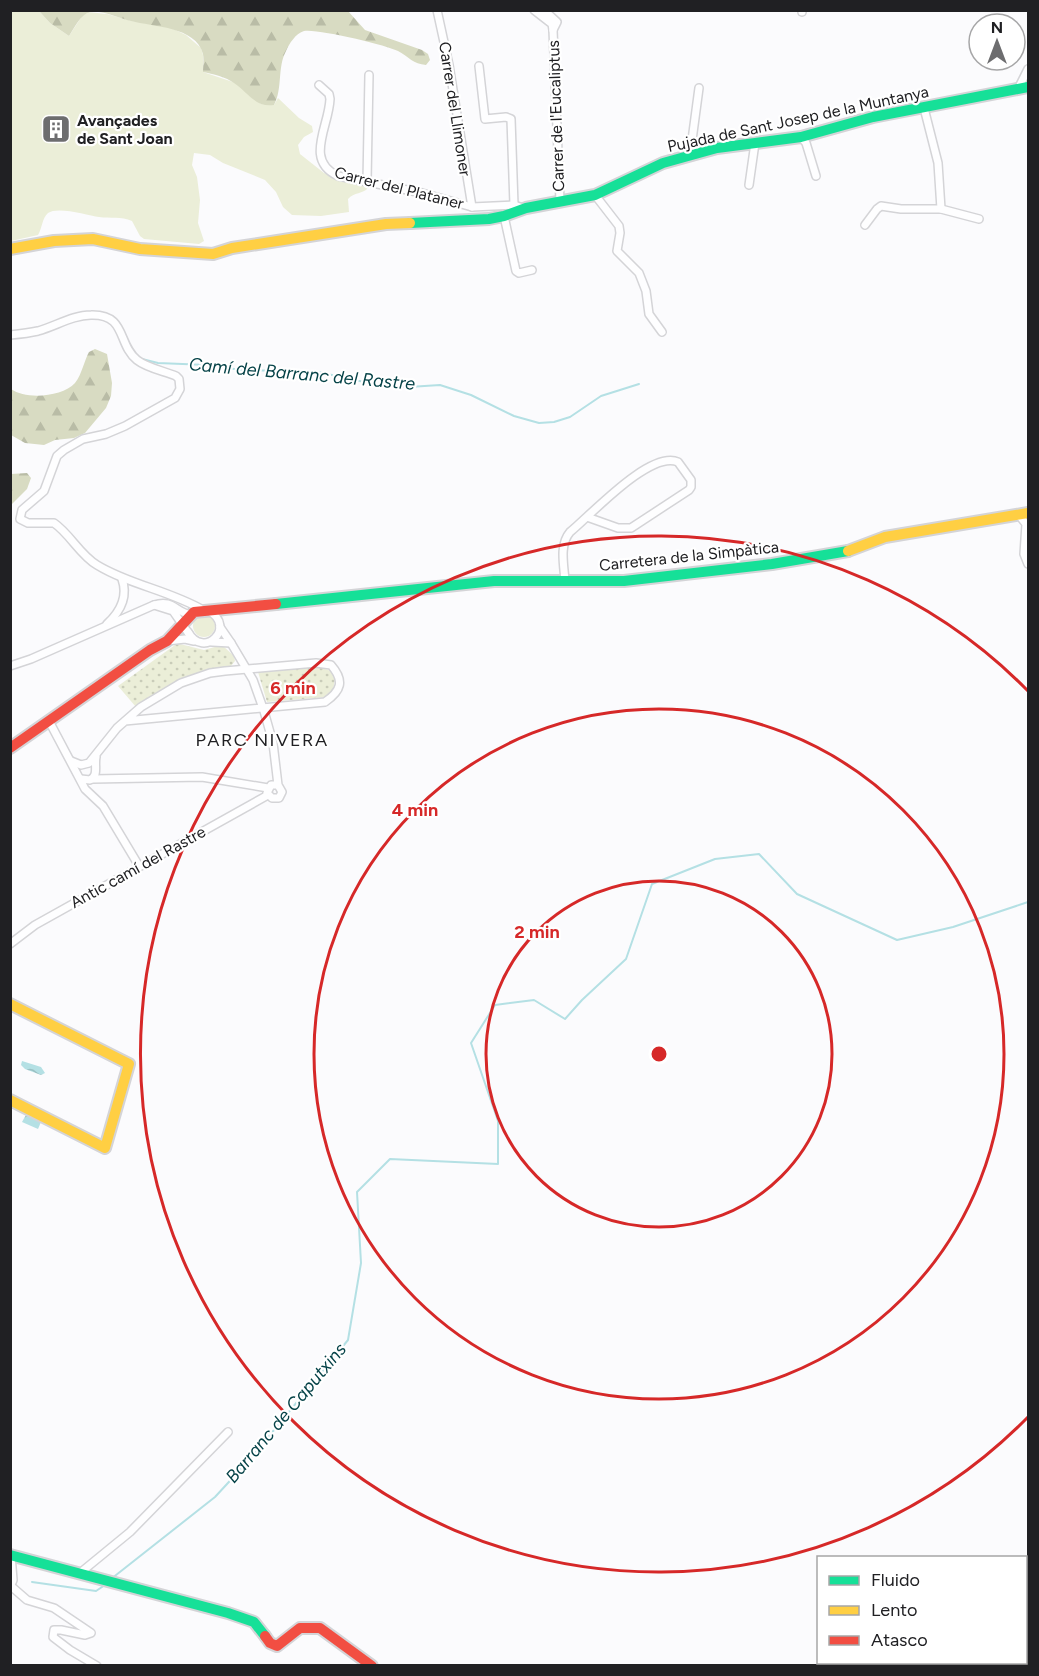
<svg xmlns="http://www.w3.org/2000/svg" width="1039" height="1676" font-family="Figtree,sans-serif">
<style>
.grass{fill:#ebeed8}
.forest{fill:url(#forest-firs)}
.park{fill:url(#park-dots)}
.water{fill:url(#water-waves)}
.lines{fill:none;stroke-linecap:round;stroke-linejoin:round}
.stream{stroke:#b4e0e4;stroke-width:2}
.street-casing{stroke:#d4d4d7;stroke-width:10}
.fast-casing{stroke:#d4d4d7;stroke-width:14}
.slow-casing{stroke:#d4d4d7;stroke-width:14}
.jam-casing{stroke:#d4d4d7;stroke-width:14}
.street{stroke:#fefeff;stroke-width:7}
.fast{stroke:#16e098;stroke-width:10}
.slow{stroke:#ffcf43;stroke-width:10}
.jam{stroke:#f24e42;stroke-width:10}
.ring{fill:none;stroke:#d62828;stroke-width:3}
.labels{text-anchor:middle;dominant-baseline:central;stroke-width:4.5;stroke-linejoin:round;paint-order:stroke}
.street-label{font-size:16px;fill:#202023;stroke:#fff}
.poi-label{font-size:16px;font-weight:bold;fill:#202023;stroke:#fff;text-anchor:start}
.water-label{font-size:18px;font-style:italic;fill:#064348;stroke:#fff}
.neighbourhood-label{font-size:18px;letter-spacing:1.5px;fill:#202023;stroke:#fff}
.centre{fill:#d62828;stroke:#fff;stroke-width:3}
.ring-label{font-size:18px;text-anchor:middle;font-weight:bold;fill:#d62828;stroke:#fff;stroke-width:4.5;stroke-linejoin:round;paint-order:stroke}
</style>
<defs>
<pattern id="forest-firs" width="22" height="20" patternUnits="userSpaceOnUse" patternTransform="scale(1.5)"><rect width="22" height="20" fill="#d8dbc2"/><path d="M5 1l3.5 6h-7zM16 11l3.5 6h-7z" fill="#b9bca6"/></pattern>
<pattern id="park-dots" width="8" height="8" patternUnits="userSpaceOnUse" patternTransform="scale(1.5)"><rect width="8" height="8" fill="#ebeed8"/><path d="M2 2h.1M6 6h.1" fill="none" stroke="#c9ccb9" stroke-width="1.8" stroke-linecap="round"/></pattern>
<pattern id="water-waves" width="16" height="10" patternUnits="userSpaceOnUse" patternTransform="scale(1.5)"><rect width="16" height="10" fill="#b4e0e4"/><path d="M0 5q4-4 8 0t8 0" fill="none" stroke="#9ac0c3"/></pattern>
</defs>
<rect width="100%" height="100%" fill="#fbfbfd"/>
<g class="grass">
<path d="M10,11H39L50,23L69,36L82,16L88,12L107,14L132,21L169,27L186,35L201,48L203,55V72L236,83L261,104L274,105L278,98L299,118L312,126L313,132L304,137L298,145L300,154L324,173L366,185L368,188C363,194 354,192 348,199L349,212L321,216L292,215L283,207L276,192L265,180L223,163L210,155L194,153L192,165L197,177L200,200L198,223L204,241L199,244L144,239L140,236L132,221C121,216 110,219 99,217C88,215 57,206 48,213C42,218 42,229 38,235L11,241Z"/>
<circle cx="204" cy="626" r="11"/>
</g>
<g class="forest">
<path d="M39,11H348L365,30L422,50L428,54L430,60L426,65C413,64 409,57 398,51C387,45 315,28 304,31C296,33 289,44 286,51C277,68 283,88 274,105C255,108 248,92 234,83C226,77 213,74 203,72C203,67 204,60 203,54C196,26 152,27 131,21C119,18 103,10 90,12C81,14 74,28 69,36L50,23Z"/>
<path d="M95,349L107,354L112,383L111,396L106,408L85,433L74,438L55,440L44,445L25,443L11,435V389C26,400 62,397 75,383C82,374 84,361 89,352Z"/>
<polygon points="27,473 31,478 27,489 11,505 11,474"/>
</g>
<g class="park">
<path d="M180,644L204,650L222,645L234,656L235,661L231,666C195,672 165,685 136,707L118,686L175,645Z"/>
<polygon points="319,667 331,671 335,679 333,691 327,697 267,702 258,672"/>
</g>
<g class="water">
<polygon points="22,1061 41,1067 45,1073 41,1075 25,1069 21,1065"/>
<polygon points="26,1115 41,1122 38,1129 22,1122"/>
</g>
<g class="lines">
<g class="stream">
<polyline points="138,358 158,363 207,365 241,370 318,372 378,385 409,387 440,385 471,395 514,416 539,423 554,422 570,417 601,396 639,384"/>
<polyline points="111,1579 215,1497 251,1458 348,1340 361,1263 357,1192 390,1159 498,1164 498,1121 471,1043 495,1005 534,1000 565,1019 582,1000 626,959 652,884 715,859 759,854 797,894 897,940 953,927 1028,902"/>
<polyline points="32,1582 96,1591 105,1585"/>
</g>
<g class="street-casing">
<g id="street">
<polyline points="437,10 449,65 472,207"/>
<polyline points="534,10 552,24 553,30 560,201"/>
<polyline points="544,10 557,22 553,30"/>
<polyline points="802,10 802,12"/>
<polyline points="479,66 485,119 506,117 511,119 514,205"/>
<path d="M319,85L329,94L330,99C329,127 304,160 338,176L422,193L472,207L514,205L523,208"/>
<polyline points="1018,89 1028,69"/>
<polyline points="924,108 938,163 941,209"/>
<polyline points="801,137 806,143 816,176"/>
<polyline points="690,155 699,88"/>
<polyline points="367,181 369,75"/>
<polyline points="749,185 755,143"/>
<polyline points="595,195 619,226 620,233 617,251 639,273 646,291 649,314 662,332"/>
<polyline points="504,216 516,271 519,273 532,270"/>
<polyline points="865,225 877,209 881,206 901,209 941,209 979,219"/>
<path d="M10,335C20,334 29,333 38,331C56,326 73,315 91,315C127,314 117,344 137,360C147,368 164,371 176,376L179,379L180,389L175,398L125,426L106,434L83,439L64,450L57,456L44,491L22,510L20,519L28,523H54C70,534 80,555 97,565C130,585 168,590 203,610"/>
<polyline points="1018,514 1026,524 1024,554 1028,564"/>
<path d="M565,581C564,565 559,545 570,532C591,515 650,450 678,462L691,480V487L689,490L631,528H618L587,517"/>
<path d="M107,624C121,611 128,596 122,579"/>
<path d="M188,632C204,660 237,627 209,611"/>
<path d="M189,634L173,611L154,605C173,599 175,612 191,615"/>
<polyline points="167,641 185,639 194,641"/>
<polyline points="212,642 231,643 220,627"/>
<polyline points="231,643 253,680 264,711 273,743 278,785 282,792 279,798 272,798 267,793 271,785 278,785"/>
<polyline points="10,666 31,659 154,605"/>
<polyline points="49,721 85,789 103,806 139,866"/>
<path d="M71,761L81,765L89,763L117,728L141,707L181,683L210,673L225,671L316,663L331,665C345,681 341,691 325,702L125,721"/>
<path d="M81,779L90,780C99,775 94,766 96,757"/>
<polyline points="93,779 202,777 268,788"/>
<polyline points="10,944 35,925 268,795"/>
<polyline points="80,1573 130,1532 228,1432"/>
<polyline points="10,1587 13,1580 11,1555"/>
<polyline points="12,1587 27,1600 54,1608 91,1633 85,1635 61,1630 54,1630 53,1637 70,1650 97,1666"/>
</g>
</g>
<g class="fast-casing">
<g id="fast">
<polyline points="410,223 489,219 504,216 526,208 595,195 663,163 717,148 801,137 873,117 1028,87"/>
<polyline points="276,604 494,581 624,581 772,564 848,551"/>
<polyline points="10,1555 228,1613 254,1622 265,1636"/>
</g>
</g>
<g class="slow-casing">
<g id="slow">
<polyline points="10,249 54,241 93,239 140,249 213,254 232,248 386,224 410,223"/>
<polyline points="848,551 885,537 1028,513"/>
<polyline points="10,1004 129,1064 105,1148 10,1100"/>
</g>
</g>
<g class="jam-casing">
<g id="jam">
<polyline points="10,748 150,650 167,641 194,612 276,604"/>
<polyline points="265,1636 270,1643 277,1646 300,1628 320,1628 372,1666"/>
</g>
</g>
<use href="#street" class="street"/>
<use href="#fast" class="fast"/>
<use href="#slow" class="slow"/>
<use href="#jam" class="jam"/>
</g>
<g class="ring">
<circle cx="659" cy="1054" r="173"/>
<circle cx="659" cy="1054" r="345"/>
<path d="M1028 1417A518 518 0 1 1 1028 691"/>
</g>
<defs>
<g id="building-square" transform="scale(1.5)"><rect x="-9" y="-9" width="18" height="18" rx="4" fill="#6d6d6f" stroke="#fff"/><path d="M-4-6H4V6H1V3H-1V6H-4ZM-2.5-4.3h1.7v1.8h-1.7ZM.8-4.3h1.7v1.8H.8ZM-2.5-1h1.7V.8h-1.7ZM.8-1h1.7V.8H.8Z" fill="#fff"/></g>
</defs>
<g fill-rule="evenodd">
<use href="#building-square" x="56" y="129"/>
</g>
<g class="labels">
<g class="street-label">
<text transform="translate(455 109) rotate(81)">Carrer del Llimoner</text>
<text transform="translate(556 116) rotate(-92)">Carrer de l'Eucaliptus</text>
<text transform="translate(798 119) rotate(-12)">Pujada de Sant Josep de la Muntanya</text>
<text transform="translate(399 188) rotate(14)">Carrer del Plataner</text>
<text transform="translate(689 556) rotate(-6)">Carretera de la Simpàtica</text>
<text transform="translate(138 867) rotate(-29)">Antic camí del Rastre</text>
</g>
<g class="poi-label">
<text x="77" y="120">Avançades<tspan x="77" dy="18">de Sant Joan</tspan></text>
</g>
<g class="water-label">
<text transform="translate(302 374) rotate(5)">Camí del Barranc del Rastre</text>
<text transform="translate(286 1413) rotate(-50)">Barranc de Caputxins</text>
</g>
<g class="neighbourhood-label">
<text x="262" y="740">PARC NIVERA</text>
</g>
</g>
<circle cx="659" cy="1054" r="9" class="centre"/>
<g class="ring-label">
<text x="293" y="694">6 min</text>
<text x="415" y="816">4 min</text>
<text x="537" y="938">2 min</text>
</g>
<rect width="1039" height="1676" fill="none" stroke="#202023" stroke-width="24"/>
<rect x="817" y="1556" width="210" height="108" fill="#ffffff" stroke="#a6a6a7" stroke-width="1.5"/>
<rect x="829" y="1576" width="30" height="9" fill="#16e098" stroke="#a6a6a7" stroke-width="1.5"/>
<text x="871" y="1586" font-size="18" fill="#202023">Fluido</text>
<rect x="829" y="1606" width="30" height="9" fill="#ffcf43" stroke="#a6a6a7" stroke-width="1.5"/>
<text x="871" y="1616" font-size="18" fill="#202023">Lento</text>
<rect x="829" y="1636" width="30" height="9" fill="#f24e42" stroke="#a6a6a7" stroke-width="1.5"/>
<text x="871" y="1646" font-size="18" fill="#202023">Atasco</text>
<g transform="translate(997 42)"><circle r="28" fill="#ffffff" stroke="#a6a6a7" stroke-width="1.5"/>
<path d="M0-4.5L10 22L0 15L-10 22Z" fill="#6d6d6f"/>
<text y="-9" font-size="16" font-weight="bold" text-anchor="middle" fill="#202023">N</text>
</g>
</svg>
